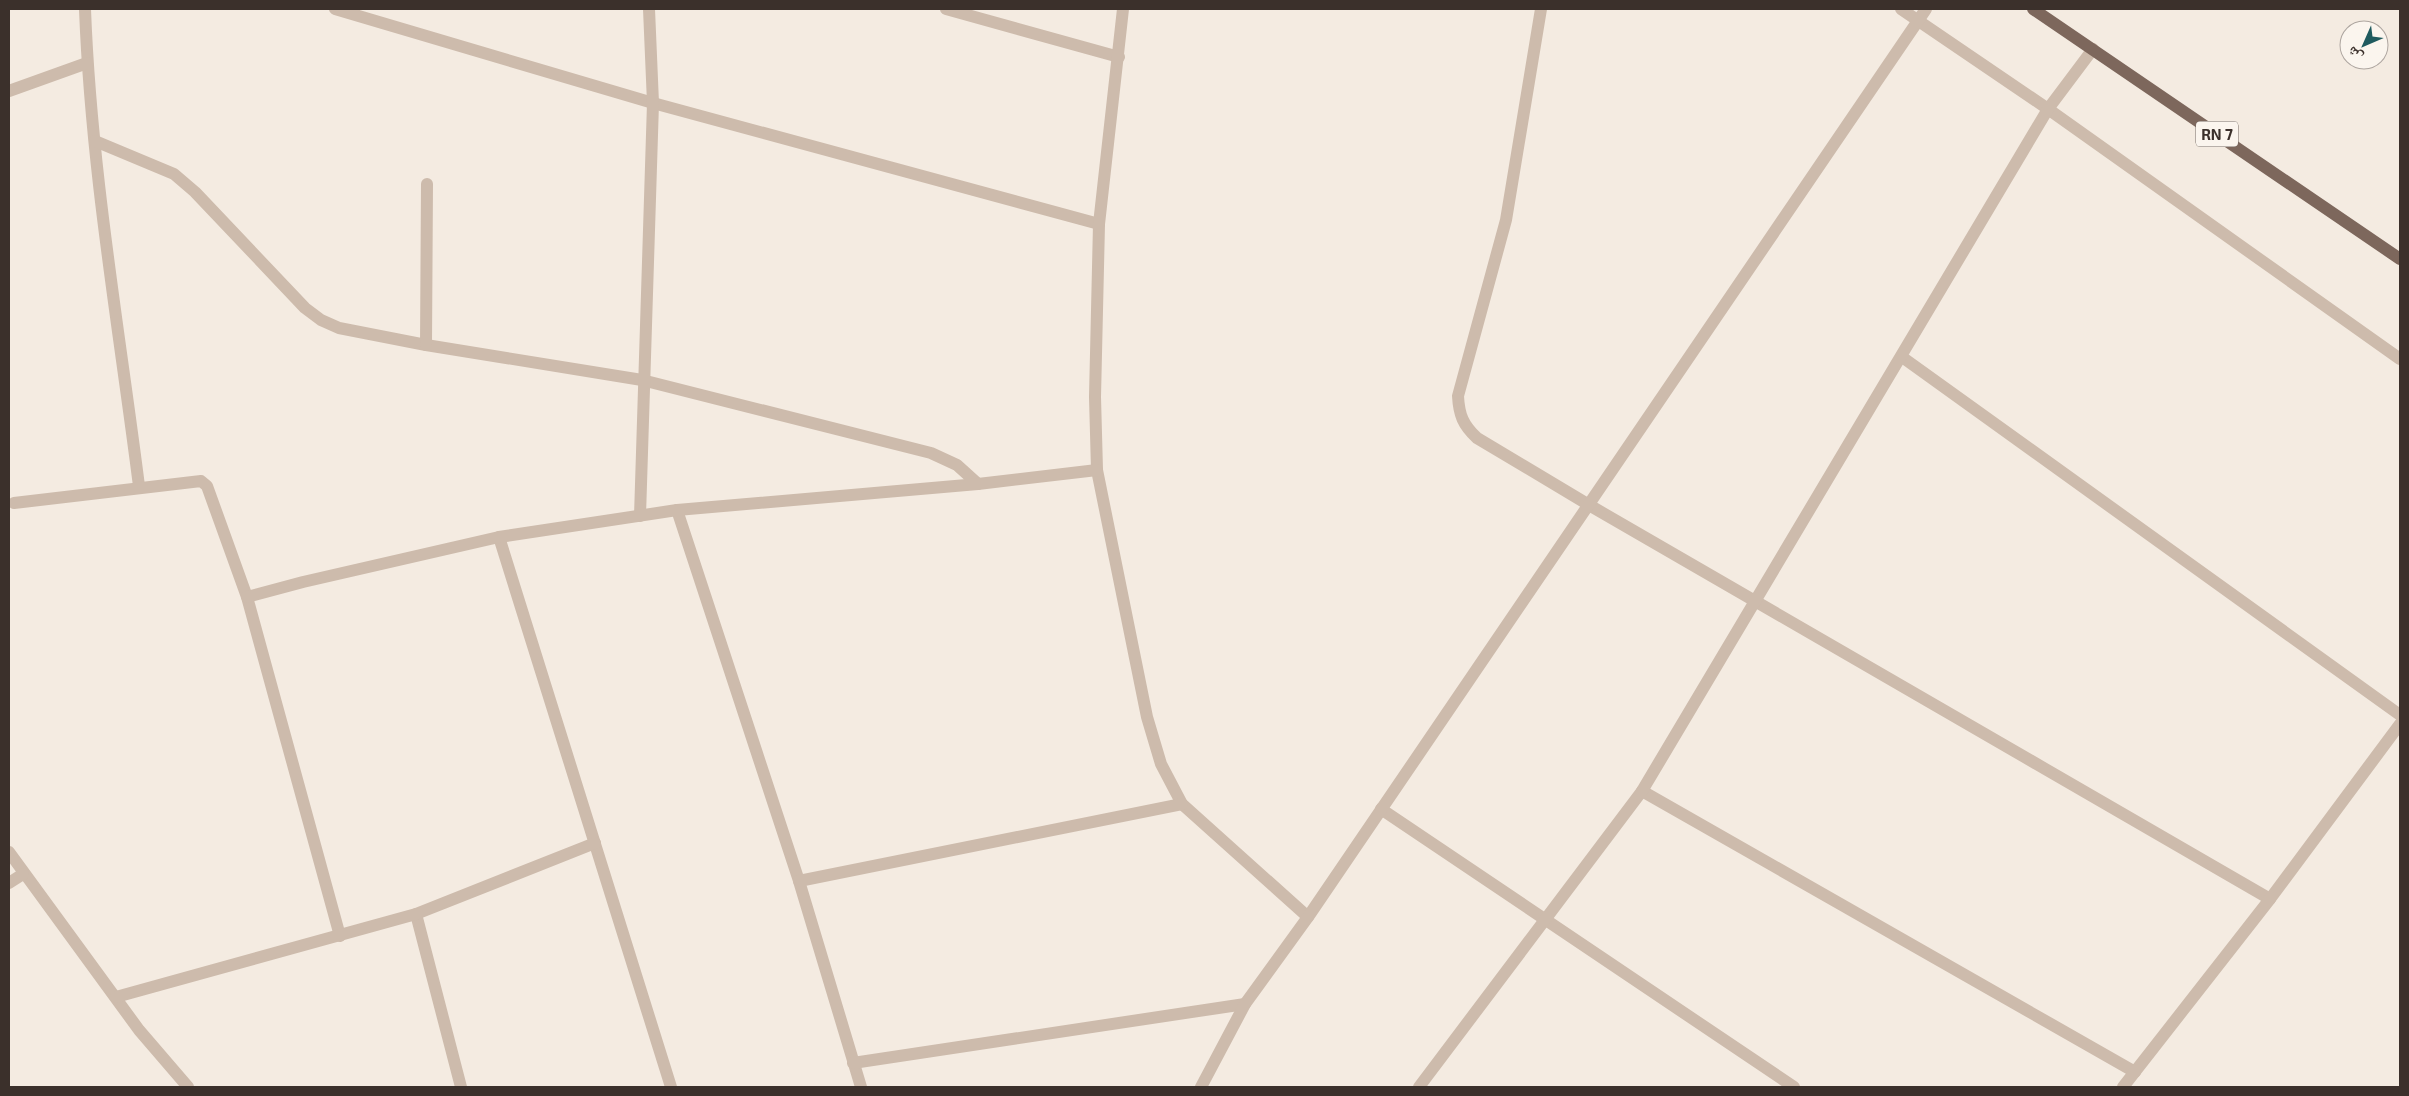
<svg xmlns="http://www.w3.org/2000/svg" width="2409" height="1096" font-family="'Exo 2','Noto Naskh Arabic',sans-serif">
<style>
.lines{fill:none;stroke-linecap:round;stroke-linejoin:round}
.minor{stroke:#cdbbac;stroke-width:12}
.major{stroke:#7d675c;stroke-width:12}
.labels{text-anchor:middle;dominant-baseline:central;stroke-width:4;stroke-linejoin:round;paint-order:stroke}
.shield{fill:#fbf5ee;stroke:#756b66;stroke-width:1}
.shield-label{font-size:15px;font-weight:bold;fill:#3b302b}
</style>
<rect width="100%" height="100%" fill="#f4ebe1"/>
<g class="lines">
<g class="minor">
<path d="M85,9C91,169 119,328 139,486"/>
<polyline points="335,9 653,103 1099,224"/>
<polyline points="946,9 1119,57"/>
<polyline points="1123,9 1099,224 1095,397 1097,470 1147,717 1161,764 1182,804 1308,917"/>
<path d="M1541,9L1506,220L1458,396C1459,415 1463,425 1477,438L1589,505L2270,899"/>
<polyline points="1901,9 2048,109 2400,359"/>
<polyline points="9,91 87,63"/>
<polyline points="95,141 174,174 195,192 305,308 321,320 339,328 426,345 642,380 931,453 957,465 978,484"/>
<polyline points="426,345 427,184"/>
<polyline points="1902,357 2400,715"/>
<polyline points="14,503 201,481 207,486 247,597 340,936"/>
<polyline points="677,510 799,881 861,1087"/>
<polyline points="640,516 653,103 649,9"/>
<polyline points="499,537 671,1087"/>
<polyline points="247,597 303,582 499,537 677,510 978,484 1097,470"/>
<polyline points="1642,791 2135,1072"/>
<polyline points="1381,809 1794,1087"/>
<polyline points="9,852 139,1030 188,1087"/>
<polyline points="799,881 1182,804"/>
<polyline points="9,883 23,874"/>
<polyline points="416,914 461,1087"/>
<polyline points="116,997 416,914 595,843"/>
<polyline points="853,1063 1245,1004"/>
<polyline points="1201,1087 1245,1004 1308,917 1926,9"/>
<polyline points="1419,1087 1642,791 2048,109 2093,49"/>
<polyline points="2123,1087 2270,899 2400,724"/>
</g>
<polyline class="major" points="2033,9 2400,259"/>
</g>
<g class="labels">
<rect class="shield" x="2196" y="121.5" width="42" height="25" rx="4"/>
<g class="shield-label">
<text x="2217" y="134">RN 7</text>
</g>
</g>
<rect width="2409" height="1096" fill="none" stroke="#3b302b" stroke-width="20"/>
<g transform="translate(2364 45) rotate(225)"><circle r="24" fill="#fbf5ee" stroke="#aea6a0"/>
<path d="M0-4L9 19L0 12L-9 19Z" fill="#1f5a5e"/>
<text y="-8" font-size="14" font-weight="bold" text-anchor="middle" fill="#3b302b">ش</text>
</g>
</svg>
